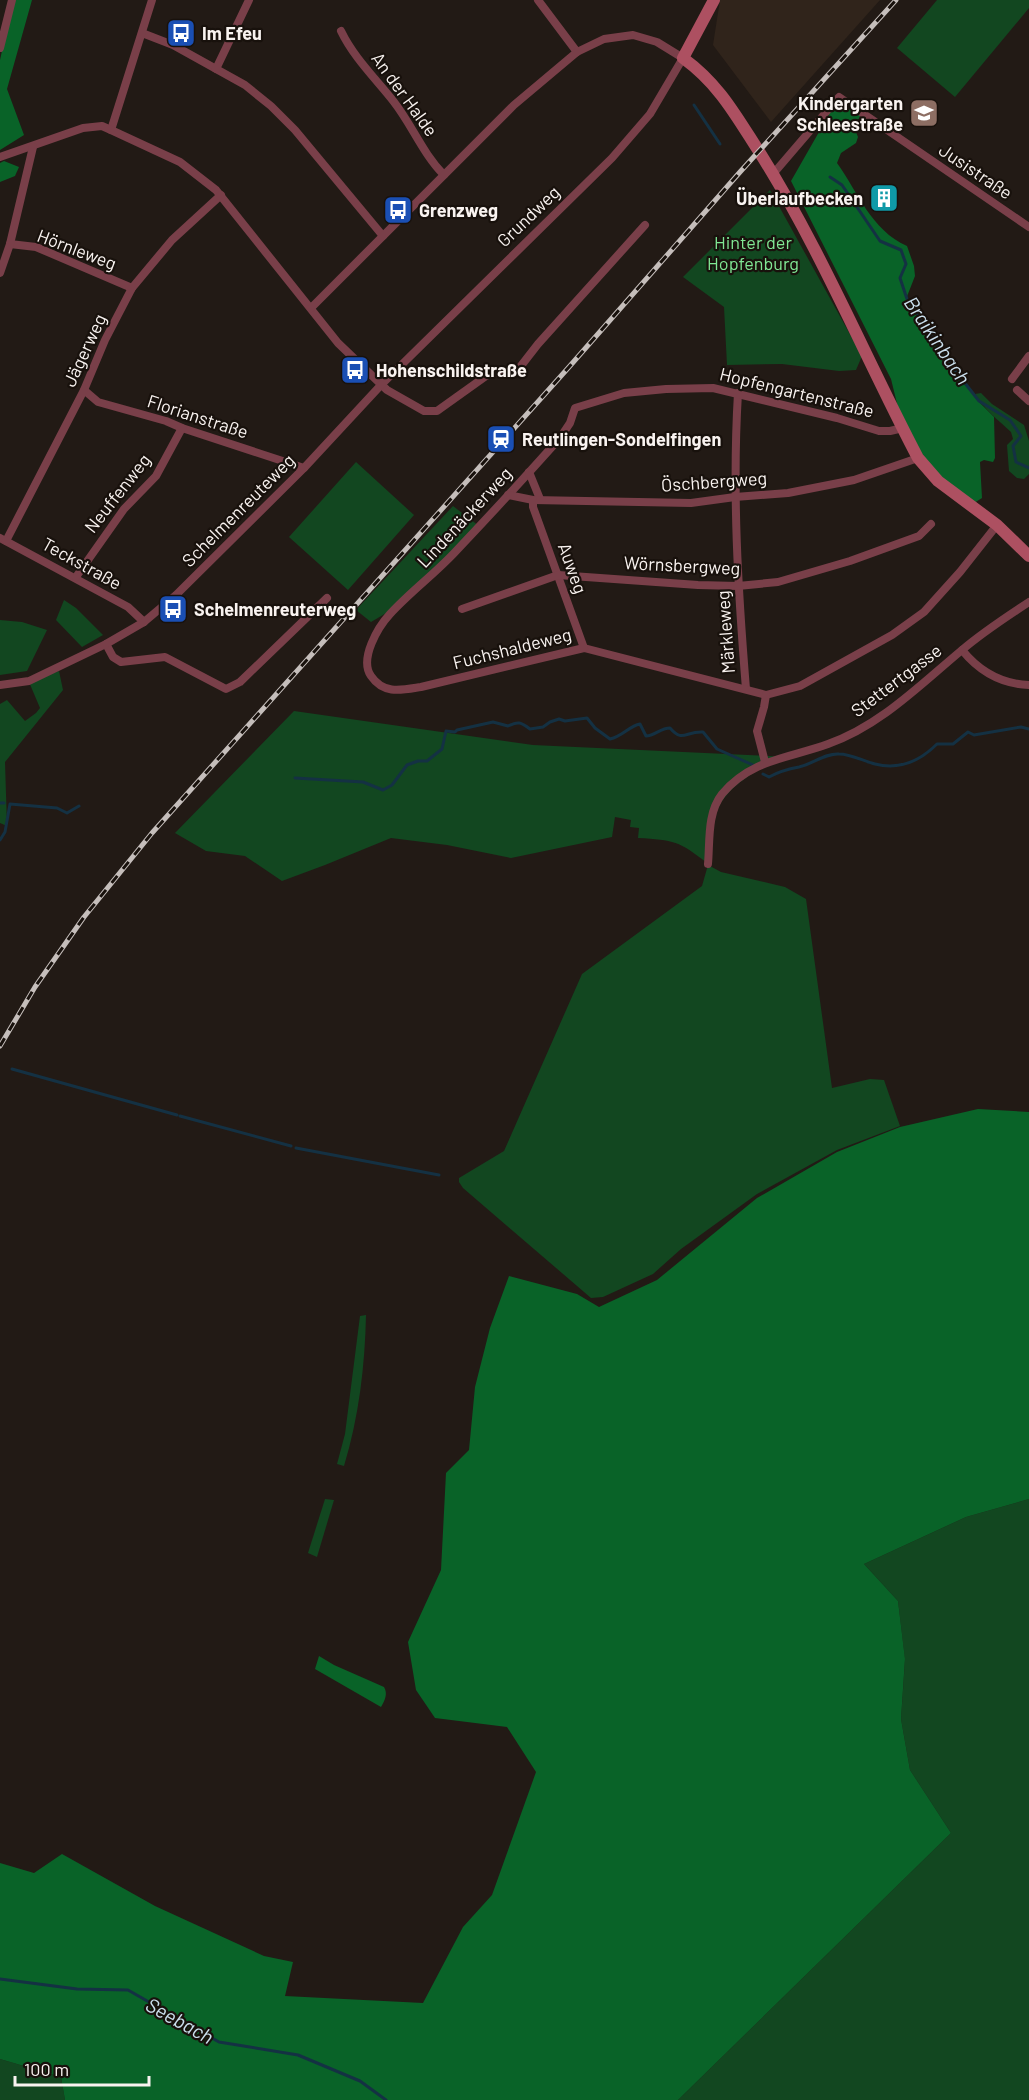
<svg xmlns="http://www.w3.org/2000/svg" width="1029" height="2100" font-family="Barlow,sans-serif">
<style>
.built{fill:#30241b}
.green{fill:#124720}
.forest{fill:#096328}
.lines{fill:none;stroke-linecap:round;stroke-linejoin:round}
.stream{stroke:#143143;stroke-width:3}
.street{stroke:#793f49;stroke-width:8}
.secondary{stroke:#ad5061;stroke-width:12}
.rail-casing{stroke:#c5bebb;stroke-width:5}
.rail{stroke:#18110c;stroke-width:3;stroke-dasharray:9;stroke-linecap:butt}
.labels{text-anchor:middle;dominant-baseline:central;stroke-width:4.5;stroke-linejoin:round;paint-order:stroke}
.poi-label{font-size:18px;font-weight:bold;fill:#f9f3f0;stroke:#18110c;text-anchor:start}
.street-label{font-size:18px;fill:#f9f3f0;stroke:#18110c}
.park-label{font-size:18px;fill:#80e794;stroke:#18110c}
.water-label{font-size:20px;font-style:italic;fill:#cbe0ee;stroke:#18110c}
</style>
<rect width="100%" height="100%" fill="#221a15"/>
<polygon class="built" points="720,0 880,0 771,122 713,45"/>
<g class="green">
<polygon points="937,0 1029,0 1029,8 955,97 897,48"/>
<polygon points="770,190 862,356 856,370 839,371 782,364 727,365 724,307 683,277"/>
<path d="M981,393L992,404L1024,425L1029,441V474L1024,479L1017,478L1009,471L1007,445L1013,439L1011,432C998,420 984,409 975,394Z"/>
<polygon points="356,462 414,515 348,590 289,537"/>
<polygon points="453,506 479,526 388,612 371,622 356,610"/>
<polygon points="64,600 76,608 103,635 82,647 56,620"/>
<polygon points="0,620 22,622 47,630 27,671 0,675"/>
<polygon points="59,671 63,690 5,762 7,826 0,823 0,704 7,700 25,721 36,713 40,708 29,682"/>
<path d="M294,711L533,745L789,757C761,766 728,784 716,812C710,827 710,848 707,863C679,841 674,840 638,838L639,828L630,827L631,820L615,817L612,837L511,858L447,845L391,838L325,865L282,881L245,856L206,851L175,833Z"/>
<polygon points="708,865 721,872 785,887 806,899 832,1088 870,1079 884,1080 900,1126 837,1150 757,1194 681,1249 653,1274 603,1297 591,1298 463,1188 459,1182 459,1178 504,1151 582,974 702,886"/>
<path d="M366,1315C365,1365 359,1417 344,1466L337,1464L345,1434L360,1316Z"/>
<polygon points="325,1499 334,1500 317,1557 308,1553"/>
<polygon points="1029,1499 1029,2100 678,2100 951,1833 910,1770 901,1719 905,1660 898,1601 864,1564 966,1517"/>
<polygon points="0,2059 61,2077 65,2100 0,2100"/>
</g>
<g class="forest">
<polygon points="13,0 32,0 7,89 24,135 0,150 0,60"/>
<path d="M839,97L862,113L854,127L858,137L856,143L841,153L837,163C858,192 871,230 907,246L914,266L915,276L906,299L957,374L978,401L994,417L995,458L993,462L984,460L980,462L982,498L971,505L948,489L903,428L891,379L791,181Z"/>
<polygon points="4,161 19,167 15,176 0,182 0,163"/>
<polygon points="978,1109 1029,1112 1029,1499 966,1517 864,1564 898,1601 905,1659 901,1719 910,1770 951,1833 678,2100 65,2100 61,2077 0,2059 0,1863 34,1873 62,1854 155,1906 264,1956 293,1962 285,1996 423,2003 463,1927 492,1895 536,1772 507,1727 435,1718 416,1690 408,1642 441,1570 446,1473 469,1450 475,1387 490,1328 509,1276 577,1294 599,1307 657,1280 757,1198 837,1152 900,1127"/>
<path d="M319,1656L334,1665L384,1687C388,1694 385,1700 381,1707L315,1669Z"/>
</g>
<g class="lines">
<g class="stream">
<polyline points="694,105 720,144"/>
<polyline points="830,177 842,185 880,241 901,250 906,264 900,278 907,299 957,373 979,401 1010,420 1021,436 1013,446 1016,462 1029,468"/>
<path d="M763,774L769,777C780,771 788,769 799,767C813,764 825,753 839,754C851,754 863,761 875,764C899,770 920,761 937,744H953L968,732L974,735L1021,727L1029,729"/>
<path d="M295,778L363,782L383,790L392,785L407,765L418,761H427L442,749L446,731L455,732L457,730L493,722L508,726C518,721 521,722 530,729L543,727L550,722L559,719L565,721L587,718L595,728L610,739C623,736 629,726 640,724L646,736C655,736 660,728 670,728C683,743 685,731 703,732L717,749L753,765"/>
<polyline points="0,803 4,803"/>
<polyline points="0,840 5,832 10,804 57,808 67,813 79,806"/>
<polyline points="12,1069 177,1115"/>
<polyline points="180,1116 291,1146"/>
<polyline points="296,1148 439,1175"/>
<polyline points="0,1979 77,1989 128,1990 219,2042 298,2055 360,2081 386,2100"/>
</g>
<g class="street">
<polyline points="538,0 577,52"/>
<path d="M341,31C354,58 376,79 394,102C412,125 423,154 444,175"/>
<polyline points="142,33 173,45 245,85 271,106 295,130 383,236"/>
<polyline points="0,48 12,0"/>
<polyline points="216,69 249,0"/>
<polyline points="111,130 152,0"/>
<polyline points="0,157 83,128 102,126 111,130 180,162 216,190 338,343 387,390 424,411 437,411 486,376 495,373 512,373 517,371 538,344 645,225"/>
<polyline points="773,174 839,97 1029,227"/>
<polyline points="10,244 36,247 132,288"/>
<polyline points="0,273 10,244 33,147"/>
<polyline points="1012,379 1029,356"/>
<polyline points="84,390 98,402 166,421 182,428 304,468"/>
<polyline points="1017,390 1029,401"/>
<path d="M738,393C732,492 738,590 746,689"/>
<path d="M903,428L890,431H879L837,418L713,388L666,389L624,393L575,408L570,423L560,438C526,476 492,513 457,550C436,573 411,591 390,614C378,627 359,659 371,676C384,695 402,690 421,687L584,648L766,695L800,686L892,635L924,612L960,572L997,525"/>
<polyline points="529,472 540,499"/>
<polyline points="508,495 533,500 691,503 735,497 788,493 854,480 918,458"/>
<polyline points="533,500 533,507 584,648"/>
<polyline points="0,538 128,607 144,622"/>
<polyline points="6,541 84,390 105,340 132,288 172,240 221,195"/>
<polyline points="76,577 124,509 156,476 182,428"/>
<polyline points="462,609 558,575 698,585 738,586 778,582 850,561 919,536 931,524"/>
<polyline points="106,644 113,657 121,662 165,657 226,689 240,682 327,598"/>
<path d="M962,650C979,671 1002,684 1029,685"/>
<polyline points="0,685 29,681 106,644 144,622 176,595 304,468 381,385 612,158 650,114 683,58 657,42 633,35 604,39 577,52 514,105 311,308"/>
<polyline points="765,762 757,731 764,707 766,695"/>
<path d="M708,864C710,841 707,813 722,794C751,759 790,758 828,744C880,726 921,684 962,650C983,632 1006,617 1029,602"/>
</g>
<path class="secondary" d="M714,0L683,58C720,85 736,116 760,153C821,250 865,357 918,458L938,481L997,525L1029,556"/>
<g class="rail-casing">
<polyline id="rail" points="0,1046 35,987 84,917 152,833 569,367 740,172 896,0"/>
</g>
<use href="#rail" class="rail"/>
</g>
<defs>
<g id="bus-square" transform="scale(1.5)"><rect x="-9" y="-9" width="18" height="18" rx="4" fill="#1a4fb4" stroke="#18110c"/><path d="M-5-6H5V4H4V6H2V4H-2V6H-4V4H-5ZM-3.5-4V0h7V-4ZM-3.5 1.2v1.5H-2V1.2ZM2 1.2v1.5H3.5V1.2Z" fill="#fff"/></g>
<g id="school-square" transform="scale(1.5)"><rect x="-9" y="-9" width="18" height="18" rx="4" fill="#8d6e63" stroke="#18110c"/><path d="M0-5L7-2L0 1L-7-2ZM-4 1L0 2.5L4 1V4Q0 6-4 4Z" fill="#fff"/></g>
<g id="building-square" transform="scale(1.5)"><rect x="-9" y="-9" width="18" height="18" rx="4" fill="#0f9aa8" stroke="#18110c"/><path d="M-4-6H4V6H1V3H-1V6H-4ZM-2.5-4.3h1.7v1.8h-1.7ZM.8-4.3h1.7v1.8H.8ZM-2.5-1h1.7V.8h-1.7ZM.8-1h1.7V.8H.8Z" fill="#fff"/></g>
<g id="station-square" transform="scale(1.5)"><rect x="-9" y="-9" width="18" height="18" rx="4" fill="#1a4fb4" stroke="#18110c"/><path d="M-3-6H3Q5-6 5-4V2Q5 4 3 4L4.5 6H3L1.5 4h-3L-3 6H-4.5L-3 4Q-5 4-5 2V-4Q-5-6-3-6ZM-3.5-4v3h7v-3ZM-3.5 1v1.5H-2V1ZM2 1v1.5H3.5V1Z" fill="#fff"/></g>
</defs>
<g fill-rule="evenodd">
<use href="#bus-square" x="181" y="33"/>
<use href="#school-square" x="924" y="113"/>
<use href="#building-square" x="884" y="198"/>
<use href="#bus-square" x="398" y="210"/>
<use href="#bus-square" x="355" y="370"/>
<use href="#station-square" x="501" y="439"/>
<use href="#bus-square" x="173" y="609"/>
</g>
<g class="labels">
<g class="poi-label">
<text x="202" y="33">Im Efeu</text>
<text x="903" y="103" text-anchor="end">Kindergarten<tspan x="903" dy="21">Schleestraße</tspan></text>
<text x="863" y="198" text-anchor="end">Überlaufbecken</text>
<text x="419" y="210">Grenzweg</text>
<text x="376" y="370">Hohenschildstraße</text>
<text x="522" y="439">Reutlingen-Sondelfingen</text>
<text x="194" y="609">Schelmenreuterweg</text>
</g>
<g class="street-label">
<text transform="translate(405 94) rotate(54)">An der Halde</text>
<text transform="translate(976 171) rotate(34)">Jusistraße</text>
<text transform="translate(528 216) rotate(-44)">Grundweg</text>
<text transform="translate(77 249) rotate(21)">Hörnleweg</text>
<text transform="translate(84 350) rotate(-65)">Jägerweg</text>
<text transform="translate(797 392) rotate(14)">Hopfengartenstraße</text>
<text transform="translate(198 416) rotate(18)">Florianstraße</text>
<text transform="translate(714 481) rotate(-4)">Öschbergweg</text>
<text transform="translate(117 493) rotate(-52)">Neuffenweg</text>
<text transform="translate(238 510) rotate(-45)">Schelmenreuteweg</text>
<text transform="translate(464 517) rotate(-47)">Lindenäckerweg</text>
<text transform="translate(82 563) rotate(29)">Teckstraße</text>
<text transform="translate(682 565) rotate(3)">Wörnsbergweg</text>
<text transform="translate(573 568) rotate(70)">Auweg</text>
<text transform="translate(725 632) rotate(-94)">Märkleweg</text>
<text transform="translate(512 648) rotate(-14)">Fuchshaldeweg</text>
<text transform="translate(896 680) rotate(-37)">Stettertgasse</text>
</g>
<g class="park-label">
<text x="753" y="242">Hinter der<tspan x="753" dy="21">Hopfenburg</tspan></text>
</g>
<g class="water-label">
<text transform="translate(938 340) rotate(56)">Braikinbach</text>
<text transform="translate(180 2020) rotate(29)">Seebach</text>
</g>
</g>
<path d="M15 2076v9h134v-9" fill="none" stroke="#f9f3f0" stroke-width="3"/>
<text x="24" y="2076" font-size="18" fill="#f9f3f0" stroke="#18110c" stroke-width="4.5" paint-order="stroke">100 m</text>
</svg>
